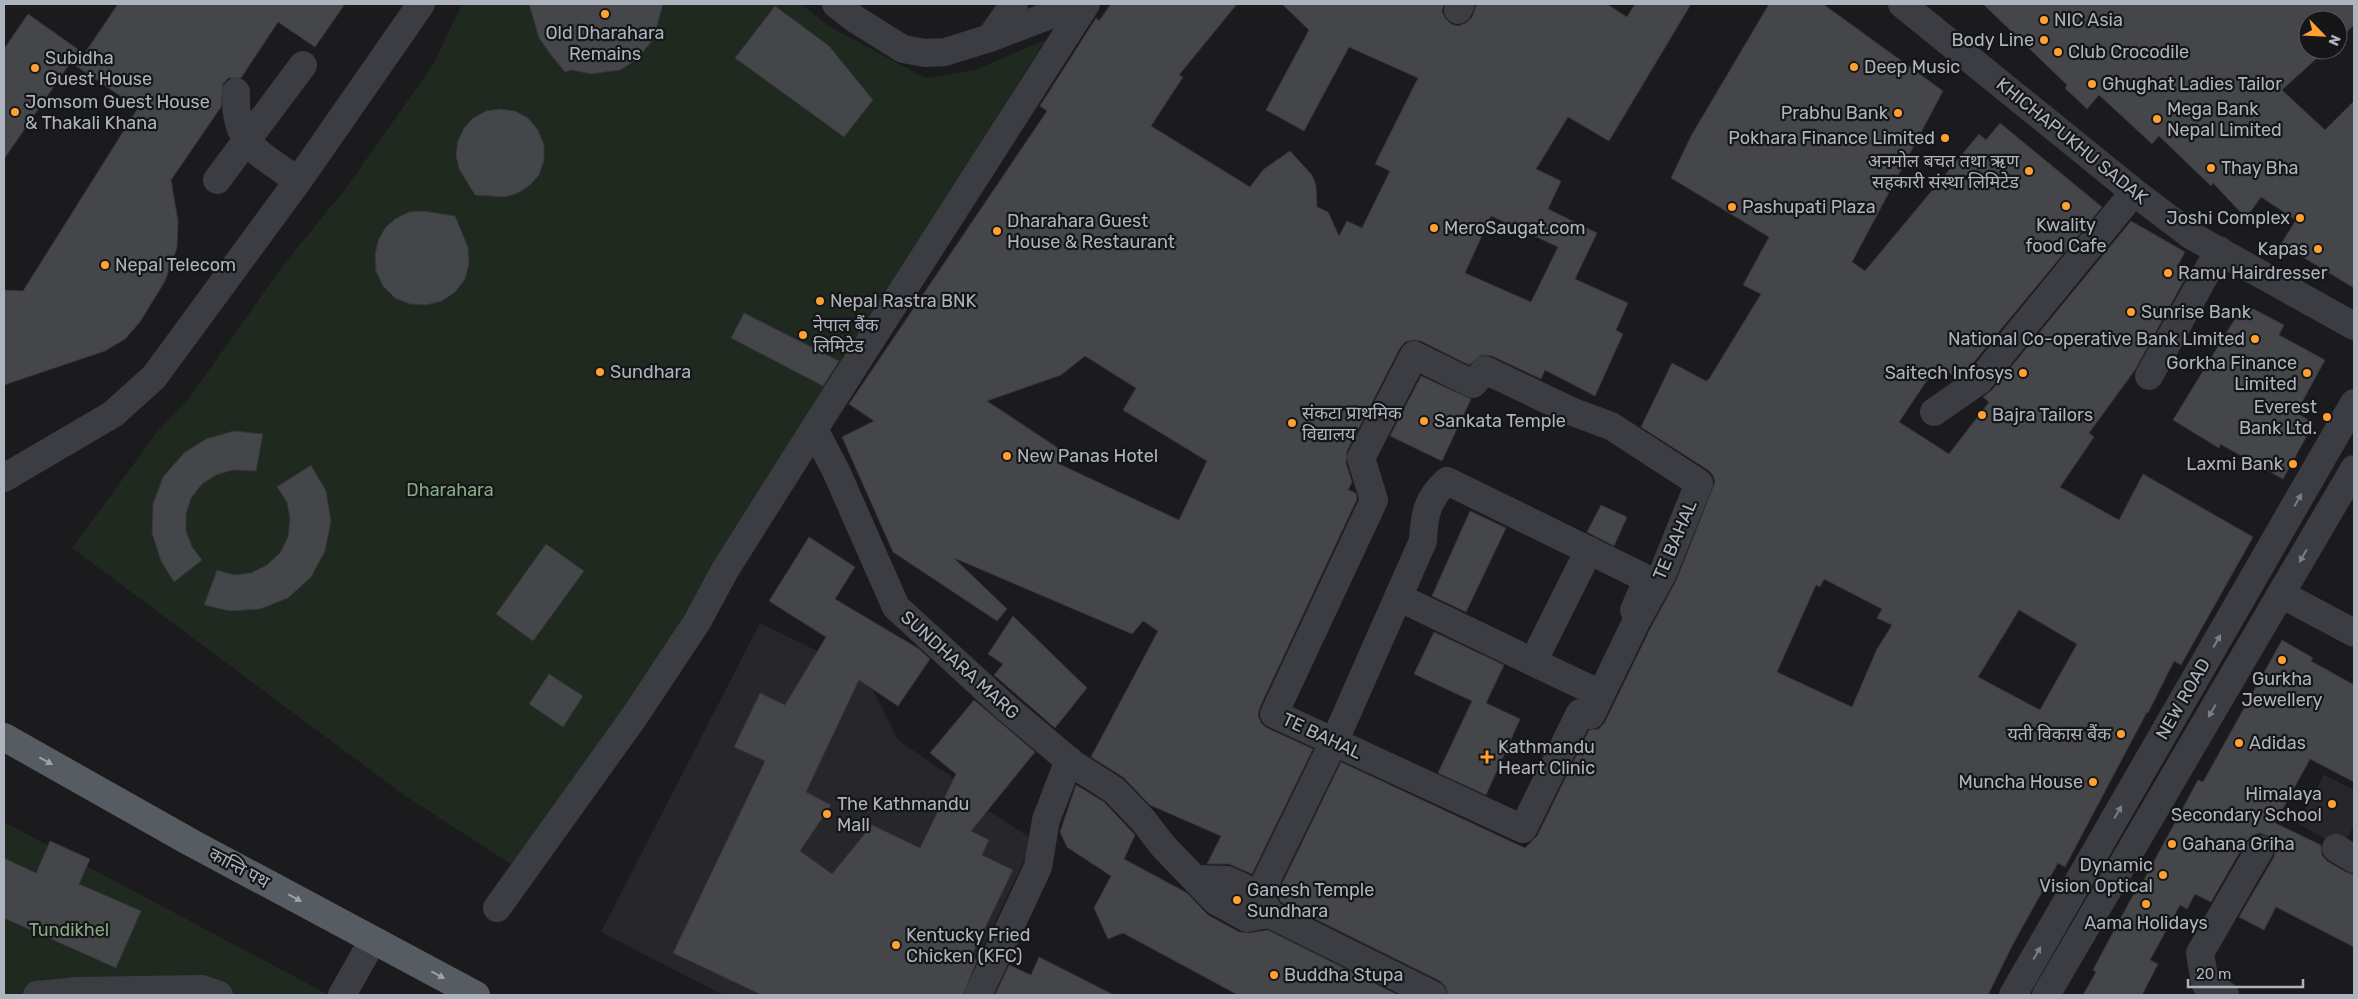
<svg xmlns="http://www.w3.org/2000/svg" width="2358" height="999" font-family="Rubik,'Noto Sans Devanagari',sans-serif">
<style>
.built{fill:#27272b}
.green{fill:#202920}
.building{fill:#45464a;stroke:#35353a;fill-rule:evenodd}
.lines{fill:none;stroke-linecap:round;stroke-linejoin:round}
.minor{stroke:#3b3d43;stroke-width:28}
.major{stroke:#575b62;stroke-width:28}
.oneway{fill:#7a7e86}
.oneway2{fill:#9ca2ab}
.poi-dot{fill:#fea032;stroke:#161618;stroke-width:2}
.labels{text-anchor:middle;dominant-baseline:central;stroke-width:4.5;stroke-linejoin:round;paint-order:stroke}
.poi-label{font-size:18px;fill:#adb4bd;stroke:#161618;text-anchor:start}
.street-label{font-size:18px;fill:#adb4bd;stroke:#161618}
.park-label{font-size:18px;fill:#85a983;stroke:#161618}
</style>
<rect width="100%" height="100%" fill="#1b1b1d"/>
<g class="built">
<polygon points="760,623 865,674 898,740 956,780 953,788 1034,840 960,995 723,995 601,932"/>
<polygon points="2324,775 2354,790 2354,825 2342,849 2298,823"/>
</g>
<g class="green">
<polygon points="462,4 801,4 830,27 925,78 975,70 1045,40 603,746 514,866 404,795 72,548 158,431 187,401 282,267 346,188 433,65"/>
<polygon points="4,822 329,995 4,995"/>
</g>
<g class="building">
<polygon points="118,4 345,4 315,47 278,22 241,78 228,78 223,84 221,107 171,180 178,221 177,248 165,281 140,322 125,339 105,351 4,385 4,290 23,291 138,108 76,66"/>
<polygon points="529,4 663,4 653,40 636,60 620,70 591,74 572,70 565,72 551,55 539,38"/>
<path d="M1111,4H1237L1179,75L1183,77L1151,126L1250,187L1264,169L1290,151L1312,175L1316,185L1317,207L1328,212L1339,236L1347,221L1362,228L1390,171L1375,164L1418,78L1349,47L1304,131L1266,110L1309,30L1282,4H1444L1442,11L1445,18L1451,24L1458,26L1466,23L1472,17L1477,4H1607L1627,17L1635,4H1691L1609,141L1568,117L1536,169L1561,181L1548,209L1597,233L1575,279L1628,303L1616,330L1623,334L1595,396L1545,370L1541,379L1492,356L1482,355L1469,365L1421,341L1413,340L1405,342L1400,348L1347,451L1346,463L1352,482L1348,490L1356,493L1357,499L1260,707L1258,715L1261,723L1267,728L1313,749L1252,874L1229,864H1207L1221,836L1150,805L1123,777L1091,757L1158,631L1143,621L1132,634L954,558L1007,609L997,621L893,552L842,437L874,421L849,404L1047,111L1040,106L1096,18L1099,21ZM1491,216L1558,247L1531,302L1465,273ZM1085,356L1136,388L1123,410L1207,461L1179,520L1057,463L1064,452L987,401L1061,375Z"/>
<path d="M1769,4H1823L1943,91L1852,262L1865,271L1979,134L1986,140L2000,123L2102,207L1969,368L1956,378L1938,364L1899,422L1949,454L1989,402L1983,397L1992,390L2131,221L2185,252L2177,267L2188,273L2135,370L2089,433L2094,437L2060,487L2119,520L2143,474L2253,537L2181,665L2174,661L2148,713L2147,712L2065,867L2058,863L2012,946L1988,995H1448L1446,987L1440,981L1281,902L1277,894L1341,762L1525,848L1537,836L1589,730L1599,729L1605,722L1651,627L1676,581L1715,482L1713,475L1708,470L1641,427L1672,363L1706,381L1709,379L1761,294L1743,285L1769,237L1671,178L1691,136ZM1824,579L1882,609L1877,618L1892,625L1877,649L1852,707L1777,672L1816,585L1820,587ZM2019,610L2077,644L2040,710L1978,677Z"/>
<polygon points="1983,4 2354,4 2354,25 2338,40 2338,20 2308,20 2308,50 2326,50 2282,90 2325,130 2354,101 2354,288 2281,244 2296,220 2261,197 2246,218 2213,183 2211,186 2159,136 2152,144 2099,95 2087,109 2065,88 2067,85"/>
<polygon points="775,6 829,46 873,100 844,137 735,58"/>
<polygon points="28,14 79,50 4,159 4,49"/>
<polygon points="500,109 515,111 528,118 538,130 544,145 544,160 539,175 530,185 518,193 505,197 475,195 459,169 456,155 458,141 464,128 473,118 486,111"/>
<polygon points="423,211 455,216 468,247 469,263 465,279 455,292 442,301 426,305 410,304 395,298 383,286 376,271 375,255 378,241 385,228 395,219 409,212"/>
<polygon points="2244,304 2284,325 2279,335 2325,360 2296,413 2314,423 2283,479 2220,444 2219,448 2173,420"/>
<polygon points="744,313 839,361 823,386 731,338"/>
<polygon points="1421,376 1471,399 1442,461 1390,436"/>
<polygon points="234,431 263,434 256,471 232,470 216,475 202,484 191,498 186,514 186,531 192,547 202,560 174,582 161,561 152,533 153,504 163,477 184,453 206,439"/>
<polygon points="311,465 326,491 331,521 325,551 311,577 288,598 260,609 230,611 204,605 217,570 234,575 251,573 267,565 280,553 288,537 290,519 287,502 277,487"/>
<polygon points="1601,505 1627,517 1614,546 1587,532"/>
<polygon points="1470,511 1506,528 1466,612 1432,596"/>
<polygon points="809,537 855,567 835,599 919,649 930,659 898,706 859,680 806,792 831,805 800,851 832,874 872,825 920,848 956,774 930,753 974,700 1035,752 971,831 989,840 982,855 1013,870 969,961 978,958 963,995 762,995 673,953 765,761 734,747 760,693 785,705 826,637 769,601"/>
<polygon points="546,544 584,571 533,641 496,614"/>
<polygon points="1013,616 1087,688 1055,728 994,675 1003,664 988,654"/>
<polygon points="1434,632 1504,665 1486,703 1520,719 1486,795 1438,773 1472,701 1414,674"/>
<polygon points="2282,640 2313,658 2311,661 2354,685 2354,782 2310,759 2275,823 2321,845 2322,855 2327,861 2346,872 2354,875 2354,947 2276,907 2264,930 2239,917 2274,857 2276,849 2274,842 2268,836 2260,833 2252,836 2246,841 2211,902 2195,894 2187,909 2180,905 2150,960 2158,964 2142,995 2083,995 2096,972 2093,970 2111,936 2138,886 2140,887 2198,780 2203,782"/>
<polygon points="549,674 583,696 563,727 529,704"/>
<polygon points="1076,785 1104,802 1135,835 1124,859 1187,893 1208,915 1239,932 1250,933 1268,930 1398,995 1238,995 1123,933 1108,939 1094,908 1111,876 1067,847 1060,832"/>
<polygon points="50,841 90,859 79,884 141,911 116,968 4,918 4,858 36,873"/>
<polygon points="1039,957 1114,995 995,995 1009,965 1031,975"/>
</g>
<g class="lines">
<g class="minor">
<polyline points="836,4 855,19 903,49 925,53 945,52 990,38 1079,4"/>
<polyline points="1086,4 814,429 836,471 896,607 1003,705 1073,764 1114,790 1143,820 1163,846 1216,901 1247,918 1270,914 1433,995"/>
<polyline points="1902,4 2134,192 2192,236 2354,326"/>
<polyline points="1458,10 1461,4"/>
<polyline points="990,38 1014,4"/>
<path d="M236,92C234,146 259,152 298,181"/>
<polyline points="217,180 303,65"/>
<polygon points="1414,355 1473,384 1485,370 1573,412 1611,426 1699,483 1662,575 1637,620 1591,715 1580,713 1523,829 1274,714 1374,500 1361,458"/>
<polyline points="2149,376 2219,250"/>
<polyline points="1934,412 1980,380 2134,192"/>
<polyline points="4,478 113,414 154,377 298,181 421,4"/>
<polyline points="2281,594 2354,633"/>
<polyline points="1398,597 1533,662 1589,550"/>
<polyline points="1533,662 1592,690"/>
<polyline points="2336,848 2354,859"/>
<polyline points="1197,879 1228,880 1259,895"/>
<polyline points="497,908 634,717 697,622 725,570 814,429"/>
<path d="M1270,914L1259,895L1339,731L1423,541C1424,515 1427,499 1447,481L1641,576L1644,587L1634,610"/>
<polyline points="37,995 78,991 202,989 219,995"/>
<polyline points="342,995 373,940"/>
<polyline points="978,995 1038,867 1046,820 1069,760"/>
<polyline points="2013,995 2354,403"/>
<polyline points="2046,995 2354,469"/>
<polyline points="2225,995 2205,983 2200,953 2260,849"/>
</g>
<polyline class="major" points="4,737 190,842 476,995"/>
</g>
<defs><path id="oneway-solid" d="M-6-.8H1V-3.2L6.5 0L1 3.2V.8H-6Z" transform="scale(1.25)"/></defs>
<g class="oneway">
<use href="#oneway-solid" transform="translate(2298 500) rotate(-60)"/>
<use href="#oneway-solid" transform="translate(2303 556) rotate(120)"/>
<use href="#oneway-solid" transform="translate(2217 641) rotate(-60)"/>
<use href="#oneway-solid" transform="translate(2212 711) rotate(120)"/>
<use href="#oneway-solid" transform="translate(2118 812) rotate(-60)"/>
<use href="#oneway-solid" transform="translate(2037 953) rotate(-60)"/>
</g>
<g class="oneway2">
<use href="#oneway-solid" transform="translate(46 761) rotate(29)"/>
<use href="#oneway-solid" transform="translate(295 898) rotate(28)"/>
<use href="#oneway-solid" transform="translate(438 975) rotate(28)"/>
</g>
<g class="poi-dot">
<circle cx="605" cy="14" r="5"/>
<circle cx="2044" cy="20" r="5"/>
<circle cx="2044" cy="40" r="5"/>
<circle cx="2058" cy="52" r="5"/>
<circle cx="1854" cy="67" r="5"/>
<circle cx="35" cy="68" r="5"/>
<circle cx="2092" cy="84" r="5"/>
<circle cx="15" cy="112" r="5"/>
<circle cx="1898" cy="113" r="5"/>
<circle cx="2157" cy="119" r="5"/>
<circle cx="1945" cy="138" r="5"/>
<circle cx="2211" cy="168" r="5"/>
<circle cx="2029" cy="171" r="5"/>
<circle cx="2066" cy="206" r="5"/>
<circle cx="1732" cy="207" r="5"/>
<circle cx="2300" cy="218" r="5"/>
<circle cx="1434" cy="228" r="5"/>
<circle cx="997" cy="231" r="5"/>
<circle cx="2318" cy="249" r="5"/>
<circle cx="105" cy="265" r="5"/>
<circle cx="2168" cy="273" r="5"/>
<circle cx="820" cy="301" r="5"/>
<circle cx="2131" cy="312" r="5"/>
<circle cx="803" cy="335" r="5"/>
<circle cx="2255" cy="339" r="5"/>
<circle cx="600" cy="372" r="5"/>
<circle cx="2023" cy="373" r="5"/>
<circle cx="2307" cy="373" r="5"/>
<circle cx="1982" cy="415" r="5"/>
<circle cx="2327" cy="417" r="5"/>
<circle cx="1424" cy="421" r="5"/>
<circle cx="1292" cy="423" r="5"/>
<circle cx="1007" cy="456" r="5"/>
<circle cx="2293" cy="464" r="5"/>
<circle cx="2282" cy="660" r="5"/>
<circle cx="2121" cy="734" r="5"/>
<circle cx="2239" cy="743" r="5"/>
<path d="M1484.5 749.5h5v5h5v5h-5v5h-5v-5h-5v-5h5z"/>
<circle cx="2093" cy="782" r="5"/>
<circle cx="2332" cy="804" r="5"/>
<circle cx="827" cy="814" r="5"/>
<circle cx="2172" cy="844" r="5"/>
<circle cx="2163" cy="875" r="5"/>
<circle cx="1237" cy="900" r="5"/>
<circle cx="2146" cy="904" r="5"/>
<circle cx="896" cy="945" r="5"/>
<circle cx="1274" cy="975" r="5"/>
</g>
<g class="labels">
<g class="poi-label">
<text x="2054" y="20">NIC Asia</text>
<text x="605" y="33" text-anchor="middle">Old Dharahara<tspan x="605" dy="21">Remains</tspan></text>
<text x="2034" y="40" text-anchor="end">Body Line</text>
<text x="2068" y="52">Club Crocodile</text>
<text x="45" y="58">Subidha<tspan x="45" dy="21">Guest House</tspan></text>
<text x="1864" y="67">Deep Music</text>
<text x="2102" y="84">Ghughat Ladies Tailor</text>
<text x="25" y="102">Jomsom Guest House<tspan x="25" dy="21">&amp; Thakali Khana</tspan></text>
<text x="2167" y="109">Mega Bank<tspan x="2167" dy="21">Nepal Limited</tspan></text>
<text x="1888" y="113" text-anchor="end">Prabhu Bank</text>
<text x="1935" y="138" text-anchor="end">Pokhara Finance Limited</text>
<text x="2019" y="161" text-anchor="end">अनमोल बचत तथा ऋण<tspan x="2019" dy="21">सहकारी संस्था लिमिटेड</tspan></text>
<text x="2221" y="168">Thay Bha</text>
<text x="1742" y="207">Pashupati Plaza</text>
<text x="2290" y="218" text-anchor="end">Joshi Complex</text>
<text x="1007" y="221">Dharahara Guest<tspan x="1007" dy="21">House &amp; Restaurant</tspan></text>
<text x="2066" y="225" text-anchor="middle">Kwality<tspan x="2066" dy="21">food Cafe</tspan></text>
<text x="1444" y="228">MeroSaugat.com</text>
<text x="2308" y="249" text-anchor="end">Kapas</text>
<text x="115" y="265">Nepal Telecom</text>
<text x="2178" y="273">Ramu Hairdresser</text>
<text x="830" y="301">Nepal Rastra BNK</text>
<text x="2141" y="312">Sunrise Bank</text>
<text x="813" y="325">नेपाल बैंक<tspan x="813" dy="21">लिमिटेड</tspan></text>
<text x="2245" y="339" text-anchor="end">National Co-operative Bank Limited</text>
<text x="2297" y="363" text-anchor="end">Gorkha Finance<tspan x="2297" dy="21">Limited</tspan></text>
<text x="610" y="372">Sundhara</text>
<text x="2013" y="373" text-anchor="end">Saitech Infosys</text>
<text x="2317" y="407" text-anchor="end">Everest<tspan x="2317" dy="21">Bank Ltd.</tspan></text>
<text x="1302" y="413">संकटा प्राथमिक<tspan x="1302" dy="21">विद्यालय</tspan></text>
<text x="1992" y="415">Bajra Tailors</text>
<text x="1434" y="421">Sankata Temple</text>
<text x="1017" y="456">New Panas Hotel</text>
<text x="2283" y="464" text-anchor="end">Laxmi Bank</text>
<text x="2282" y="679" text-anchor="middle">Gurkha<tspan x="2282" dy="21">Jewellery</tspan></text>
<text x="2111" y="734" text-anchor="end">यती विकास बैंक</text>
<text x="2249" y="743">Adidas</text>
<text x="1498" y="747">Kathmandu<tspan x="1498" dy="21">Heart Clinic</tspan></text>
<text x="2083" y="782" text-anchor="end">Muncha House</text>
<text x="2322" y="794" text-anchor="end">Himalaya<tspan x="2322" dy="21">Secondary School</tspan></text>
<text x="837" y="804">The Kathmandu<tspan x="837" dy="21">Mall</tspan></text>
<text x="2182" y="844">Gahana Griha</text>
<text x="2153" y="865" text-anchor="end">Dynamic<tspan x="2153" dy="21">Vision Optical</tspan></text>
<text x="1247" y="890">Ganesh Temple<tspan x="1247" dy="21">Sundhara</tspan></text>
<text x="2146" y="923" text-anchor="middle">Aama Holidays</text>
<text x="906" y="935">Kentucky Fried<tspan x="906" dy="21">Chicken (KFC)</tspan></text>
<text x="1284" y="975">Buddha Stupa</text>
</g>
<g class="street-label">
<text transform="translate(2072 141) rotate(39)">KHICHAPUKHU SADAK</text>
<text transform="translate(1675 540) rotate(-67)">TE BAHAL</text>
<text transform="translate(960 665) rotate(42)">SUNDHARA MARG</text>
<text transform="translate(2183 699) rotate(-60)">NEW ROAD</text>
<text transform="translate(1322 736) rotate(25)">TE BAHAL</text>
<text transform="translate(239 868) rotate(28)">कान्ति पथ</text>
</g>
<g class="park-label">
<text x="450" y="490">Dharahara</text>
<text x="69" y="930">Tundikhel</text>
</g>
</g>
<rect width="2358" height="999" fill="none" stroke="#adb4bd" stroke-width="10"/>
<g transform="translate(2323 35) rotate(114)"><circle r="24" fill="#161618" stroke="#52555a"/>
<path d="M0-4L9 19L0 12L-9 19Z" fill="#fea032"/>
<text y="-8" font-size="14" font-weight="bold" text-anchor="middle" fill="#adb4bd">N</text>
</g>
<path d="M2188 979v8h115v-8" fill="none" stroke="#adb4bd" stroke-width="2.5"/>
<text x="2196" y="979" font-size="15" fill="#adb4bd" stroke="#161618" stroke-width="4" paint-order="stroke">20 m</text>
</svg>
